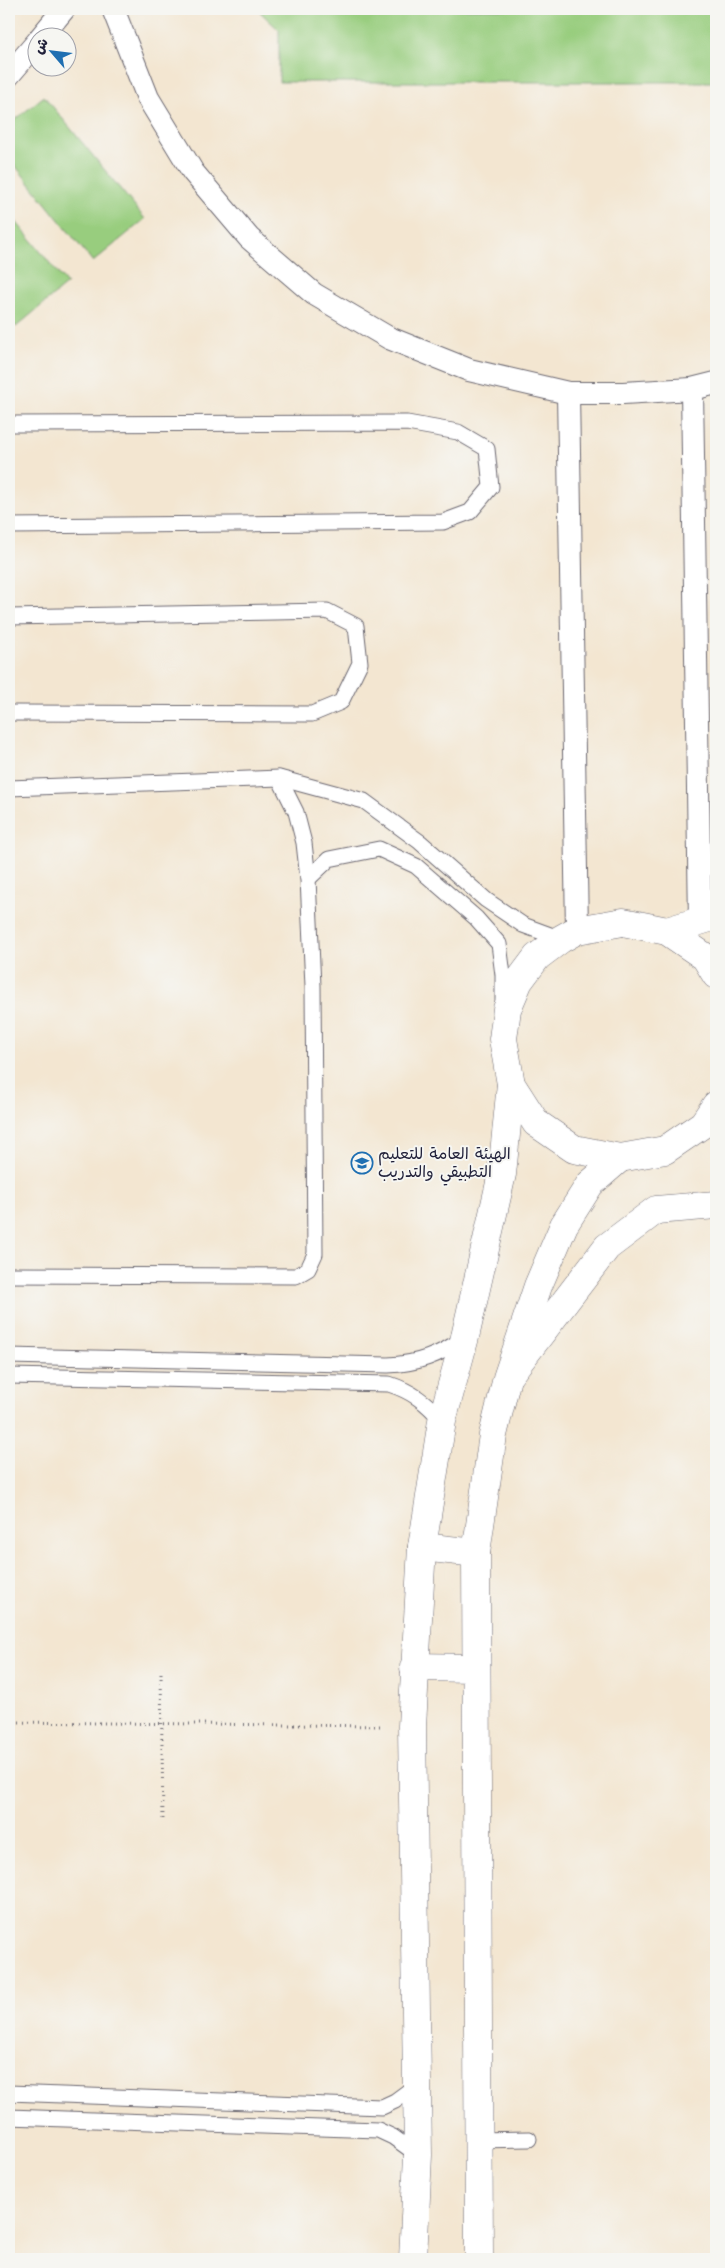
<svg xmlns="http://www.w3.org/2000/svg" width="725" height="2268" font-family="Kalam,'Playpen Sans Arabic',sans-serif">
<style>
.pitch{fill:#98cd7e;stroke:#5d785c}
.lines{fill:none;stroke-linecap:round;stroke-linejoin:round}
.service-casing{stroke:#6b6770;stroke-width:17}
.pedestrian-casing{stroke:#6b6770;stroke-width:24}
.minor-casing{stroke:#6b6770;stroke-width:29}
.tertiary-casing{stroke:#6b6770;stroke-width:29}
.path{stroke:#6b6770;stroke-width:3;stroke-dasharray:1 4;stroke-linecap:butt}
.service{stroke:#fff;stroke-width:15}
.pedestrian{stroke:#fff;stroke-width:22}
.minor{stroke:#fff;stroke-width:28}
.tertiary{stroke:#fff;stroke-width:28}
.labels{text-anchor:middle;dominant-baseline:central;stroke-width:4;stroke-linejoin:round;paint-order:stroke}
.poi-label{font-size:16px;fill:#22223b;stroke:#f6f6f2;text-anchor:start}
</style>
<rect width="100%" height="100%" fill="#f6f6f2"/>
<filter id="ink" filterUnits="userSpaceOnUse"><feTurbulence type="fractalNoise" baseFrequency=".02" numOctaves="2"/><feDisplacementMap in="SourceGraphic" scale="10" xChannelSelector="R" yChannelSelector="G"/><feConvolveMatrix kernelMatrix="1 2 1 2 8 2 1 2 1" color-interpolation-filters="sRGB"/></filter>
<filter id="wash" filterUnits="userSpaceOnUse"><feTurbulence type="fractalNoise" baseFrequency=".0096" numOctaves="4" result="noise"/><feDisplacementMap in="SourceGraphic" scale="20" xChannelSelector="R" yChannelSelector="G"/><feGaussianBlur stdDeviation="1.12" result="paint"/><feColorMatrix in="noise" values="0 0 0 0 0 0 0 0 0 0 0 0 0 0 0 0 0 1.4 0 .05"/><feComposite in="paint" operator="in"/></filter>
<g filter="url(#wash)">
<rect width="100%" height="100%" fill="#f3e6d1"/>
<g class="pitch">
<polygon points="257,9 716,9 716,82 279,82 279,30"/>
<polygon points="44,96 145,219 93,262 9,158 9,125"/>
<polygon points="9,213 67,284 16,327 9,318"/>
</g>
</g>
<g filter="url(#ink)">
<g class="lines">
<g class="service-casing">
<g id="service">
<polyline points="9,424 407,423 458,432 487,449 491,487 470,512 443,522 9,526"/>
<polyline points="9,617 327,611 356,626 360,663 341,702 312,714 9,713"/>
<polyline points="9,788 279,778 364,801 420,842 486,900 523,925 561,939"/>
<polyline points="308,879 329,859 379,849 416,866 476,918 499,944 503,975 503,1002"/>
<polyline points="9,1275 296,1276 308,1269 315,1254 313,986 308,879 304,843 296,812 279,778"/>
<path d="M9,1356L388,1365C417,1364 440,1355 464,1338"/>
<path d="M9,1376L389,1384C411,1391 427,1402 442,1421"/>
<polyline points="9,2093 382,2107 395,2101 418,2084"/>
<polyline points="9,2117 378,2130 393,2137 418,2155"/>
<polyline points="478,2140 529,2139"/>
</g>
</g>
<g class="pedestrian-casing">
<g id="pedestrian">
<polyline points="113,9 148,98 193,172 249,238 314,294 389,338 469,370 568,393 623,393 692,389 716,383"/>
<polyline points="40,38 64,9"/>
<polyline points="9,75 38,41"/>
<polyline points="692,389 700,922"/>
<polyline points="568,393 577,930"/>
</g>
</g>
<g class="minor-casing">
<polyline id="minor" points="509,1375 607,1247 656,1210 716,1205"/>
</g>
<g class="tertiary-casing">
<g id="tertiary">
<polyline points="667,931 716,916"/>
<polyline points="716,975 705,957 667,931 623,922 577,930 561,939 537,957 519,981 507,1009 503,1039 511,1084 536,1123 574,1149 620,1158 665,1150 703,1124 716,1105"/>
<polyline points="422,1547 476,1553"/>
<polyline points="414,1667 475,1668"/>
<polyline points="413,2259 418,2155 412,1726 422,1547 442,1421 465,1337 502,1174 511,1084"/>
<polyline points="479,2259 476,1553 493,1435 507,1378 538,1286 564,1225 590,1184 620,1158"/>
</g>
</g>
<g class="path">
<polyline points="161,1673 163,1820"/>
<polyline points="9,1722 383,1726"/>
</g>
<use href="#service" class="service"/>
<use href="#pedestrian" class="pedestrian"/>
<use href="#minor" class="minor"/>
<use href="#tertiary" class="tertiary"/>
</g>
</g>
<defs>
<g id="university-ring" transform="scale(1.125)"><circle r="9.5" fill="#f6f6f2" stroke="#1f6fb2" stroke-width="1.5"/><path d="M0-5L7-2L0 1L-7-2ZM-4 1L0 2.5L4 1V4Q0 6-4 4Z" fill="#1f6fb2"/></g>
</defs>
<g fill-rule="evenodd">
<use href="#university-ring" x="362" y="1163"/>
</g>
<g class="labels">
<g class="poi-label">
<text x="378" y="1154">الهيئة العامة للتعليم<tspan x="378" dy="18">التطبيقي والتدريب</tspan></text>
</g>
</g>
<rect width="725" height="2268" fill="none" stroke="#f6f6f2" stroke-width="30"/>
<g transform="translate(52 52) rotate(298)"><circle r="24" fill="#f6f6f2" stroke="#a1a1a9"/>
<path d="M0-4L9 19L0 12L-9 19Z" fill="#1f6fb2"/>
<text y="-8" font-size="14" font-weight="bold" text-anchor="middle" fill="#22223b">ش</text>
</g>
</svg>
